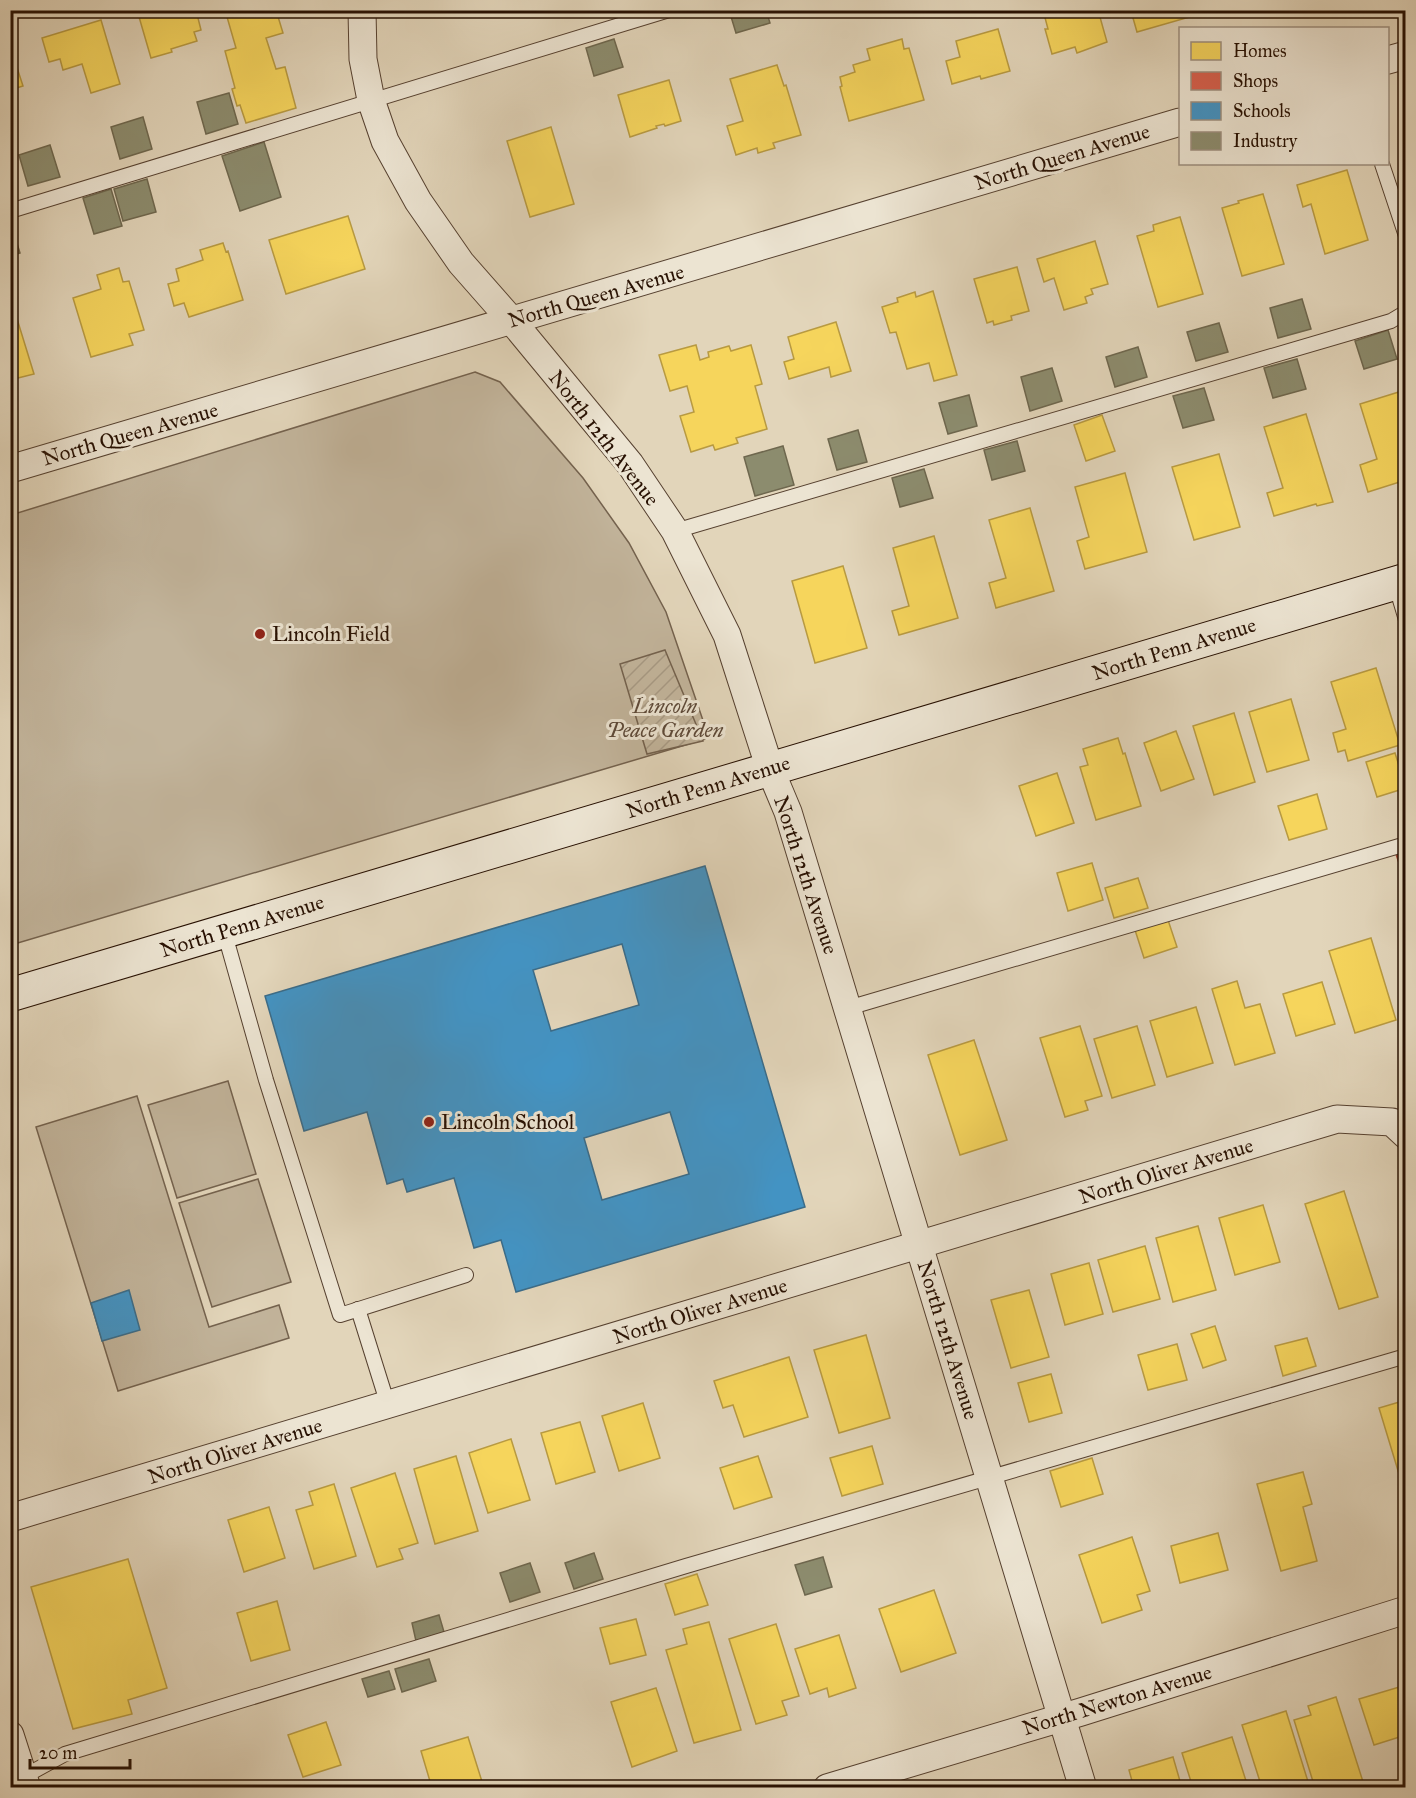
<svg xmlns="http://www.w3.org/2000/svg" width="1416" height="1798" font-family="'IM FELL Great Primer',serif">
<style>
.green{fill:#c2b49b;stroke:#74624e;stroke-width:1.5}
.garden{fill:url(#garden-furrows);stroke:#74624e;stroke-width:1.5}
.homes{fill:#f6d55c;stroke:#b89a41;stroke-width:1.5}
.shops{fill:#d6604d;stroke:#a24836;stroke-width:1.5}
.schools{fill:#4393c3;stroke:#3b6c89;stroke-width:1.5;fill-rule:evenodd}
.industry{fill:#8c8c6e;stroke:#6e674e;stroke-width:1.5}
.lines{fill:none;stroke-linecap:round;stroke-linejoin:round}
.lane-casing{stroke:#564130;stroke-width:16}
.street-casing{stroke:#564130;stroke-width:29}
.secondary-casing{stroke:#271002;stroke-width:35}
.lane{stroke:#ece4d2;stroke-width:14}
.street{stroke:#ece4d2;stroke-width:27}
.secondary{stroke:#ece4d2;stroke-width:33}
.poi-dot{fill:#8f2418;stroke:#ece4d2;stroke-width:2}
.labels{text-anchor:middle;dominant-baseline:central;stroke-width:6;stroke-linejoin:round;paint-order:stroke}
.street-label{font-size:21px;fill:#271002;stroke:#ece4d2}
.poi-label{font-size:21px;fill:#271002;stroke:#ece4d2;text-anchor:start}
.park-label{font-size:21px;font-style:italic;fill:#5d4938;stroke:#ece4d2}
</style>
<defs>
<pattern id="garden-furrows" width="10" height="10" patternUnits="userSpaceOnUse" patternTransform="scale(1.5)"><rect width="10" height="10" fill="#c2b49b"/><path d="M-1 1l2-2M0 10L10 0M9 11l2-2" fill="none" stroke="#a79a84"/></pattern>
</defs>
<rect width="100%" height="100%" fill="#e2d5ba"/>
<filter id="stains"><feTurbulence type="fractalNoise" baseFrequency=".00333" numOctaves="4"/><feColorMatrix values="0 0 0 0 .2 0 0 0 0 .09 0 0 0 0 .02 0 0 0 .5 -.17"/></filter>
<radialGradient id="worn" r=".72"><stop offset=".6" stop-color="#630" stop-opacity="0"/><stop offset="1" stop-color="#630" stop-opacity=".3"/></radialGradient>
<g class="green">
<polygon points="475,372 500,382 583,478 629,543 666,612 709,738 11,945 11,515"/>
<polygon points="228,1081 256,1174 177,1198 148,1105"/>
<polygon points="137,1096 209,1327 279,1305 289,1338 118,1391 36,1127"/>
<polygon points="258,1179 291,1282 212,1307 179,1203"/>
</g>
<polygon class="garden" points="665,650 703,741 647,754 620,664"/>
<g class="homes">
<polygon points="137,10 196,10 201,30 194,32 197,41 171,49 172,52 151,58"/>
<polygon points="225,10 276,10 283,33 266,38 276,69 285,67 296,108 246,123 240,105 237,106 232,89 235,88 225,51 236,48"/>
<polygon points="1043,10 1098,10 1107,42 1077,53 1075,47 1052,54 1045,29 1048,29"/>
<polygon points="1192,10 1193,16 1137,32 1131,11"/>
<polygon points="101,20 120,84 91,93 82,64 63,70 60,59 49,62 42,38"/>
<polygon points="998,29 1010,71 981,79 980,76 952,84 946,61 960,57 956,41"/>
<polygon points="902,39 904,49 909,48 924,100 849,121 840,87 842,86 840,77 855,72 853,65 870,60 867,49"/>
<polygon points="10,46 23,86 10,90"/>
<polygon points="777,65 784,86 786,85 801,135 773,143 775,148 758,153 757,148 736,155 727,126 743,121 730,79"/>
<polygon points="669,80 681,121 665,126 664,124 656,126 657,128 630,137 618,95"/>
<polygon points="551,127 574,204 530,217 507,141"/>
<polygon points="1347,170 1368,240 1325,254 1311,204 1303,207 1297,185"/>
<polygon points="1263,194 1284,264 1242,276 1222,208 1239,203 1238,201"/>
<polygon points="348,216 365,269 286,294 269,240"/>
<polygon points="1180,217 1203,294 1158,307 1137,236 1154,231 1153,225"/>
<polygon points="1095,241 1108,284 1091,289 1093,294 1085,297 1087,303 1064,310 1054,278 1044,282 1037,259"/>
<polygon points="223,243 226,252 228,251 243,300 189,317 184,303 174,306 168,284 179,281 176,269 203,260 200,250"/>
<polygon points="1017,267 1029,311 1011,316 1012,320 994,325 993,321 987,323 974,279"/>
<polygon points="119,268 123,282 129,281 144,330 129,334 133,345 91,357 73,298 101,289 97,275"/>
<polygon points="933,291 957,375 934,381 929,363 907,369 896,332 890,333 882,307 898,302 897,298 915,292 916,297"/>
<polygon points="10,296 34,374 10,380"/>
<polygon points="836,322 851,371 831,377 829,367 789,379 784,362 794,359 788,337"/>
<polygon points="696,345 700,360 709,357 708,352 729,346 731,351 751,345 762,384 755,386 767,429 736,438 738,443 715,450 713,445 691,452 680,416 694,412 687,386 670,391 659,355"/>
<polygon points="1402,391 1406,402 1406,480 1368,492 1360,465 1377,459 1360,404"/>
<polygon points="1306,414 1333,502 1317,506 1316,504 1274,516 1267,493 1283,488 1264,427"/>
<polygon points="1102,415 1115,451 1086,461 1074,425"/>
<polygon points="1219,454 1240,527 1194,540 1172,467"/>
<polygon points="1125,473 1147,552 1085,569 1077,541 1089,537 1075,487"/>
<polygon points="1030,508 1054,591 996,608 989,583 1006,578 989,520"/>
<polygon points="934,536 958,618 899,635 892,611 909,606 893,548"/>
<polygon points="843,566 867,648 815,663 792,581"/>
<polygon points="1376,668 1400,745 1348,761 1345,750 1338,752 1333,733 1346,729 1331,682"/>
<polygon points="1291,699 1309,760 1267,772 1249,712"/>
<polygon points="1234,713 1255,782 1214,795 1193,726"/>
<polygon points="1176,731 1194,779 1161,791 1144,743"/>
<polygon points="1118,738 1123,754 1125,753 1141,806 1096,820 1080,767 1088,765 1083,749"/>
<polygon points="1395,753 1406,788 1377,797 1366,762"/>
<polygon points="1057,773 1074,823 1036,836 1019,786"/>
<polygon points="1317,794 1327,829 1289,840 1278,806"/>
<polygon points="1092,863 1103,900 1068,911 1057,873"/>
<polygon points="1138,878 1148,908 1114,918 1105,888"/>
<polygon points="1168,920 1177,947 1144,958 1135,930"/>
<polygon points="1371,938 1396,1020 1355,1033 1329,951"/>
<polygon points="1237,981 1245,1008 1260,1004 1275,1053 1235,1065 1212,989"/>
<polygon points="1322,982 1335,1024 1296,1036 1283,994"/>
<polygon points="1196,1007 1213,1063 1167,1077 1150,1021"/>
<polygon points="1080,1026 1102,1096 1085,1101 1088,1110 1065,1117 1040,1038"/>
<polygon points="1137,1026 1155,1085 1112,1098 1094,1039"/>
<polygon points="974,1040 1007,1140 960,1155 928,1055"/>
<polygon points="1344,1191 1378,1297 1339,1309 1305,1204"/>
<polygon points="1263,1205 1280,1262 1235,1275 1219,1218"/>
<polygon points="1198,1226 1216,1290 1173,1302 1156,1238"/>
<polygon points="1145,1246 1160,1299 1113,1312 1098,1260"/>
<polygon points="1089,1263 1103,1314 1065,1325 1051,1274"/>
<polygon points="1029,1290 1049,1357 1011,1368 991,1300"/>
<polygon points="1215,1326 1226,1360 1203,1368 1191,1334"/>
<polygon points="866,1335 890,1418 839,1433 814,1350"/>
<polygon points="1307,1338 1316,1366 1283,1376 1275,1346"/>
<polygon points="1177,1344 1187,1380 1148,1390 1138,1355"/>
<polygon points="789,1357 808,1417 744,1437 733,1405 723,1408 714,1381"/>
<polygon points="1051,1374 1062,1413 1029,1422 1018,1383"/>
<polygon points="1406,1400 1406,1497 1379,1408"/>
<polygon points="643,1403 660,1458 619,1471 602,1416"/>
<polygon points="580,1422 595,1472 556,1484 541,1433"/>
<polygon points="511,1439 530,1500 488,1513 469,1453"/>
<polygon points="872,1446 883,1484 842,1496 830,1458"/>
<polygon points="456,1456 478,1531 435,1544 414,1469"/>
<polygon points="758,1456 772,1497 734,1509 720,1468"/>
<polygon points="1092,1458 1103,1494 1061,1507 1050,1471"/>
<polygon points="1303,1472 1312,1504 1303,1507 1317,1561 1281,1571 1257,1484"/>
<polygon points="395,1473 418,1543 399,1549 403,1559 377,1567 351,1488"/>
<polygon points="334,1484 356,1556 314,1569 296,1510 313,1505 309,1492"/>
<polygon points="269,1507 285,1558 244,1572 228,1520"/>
<polygon points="1218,1533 1228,1570 1180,1583 1171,1546"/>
<polygon points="1132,1537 1150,1591 1137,1595 1142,1610 1102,1623 1079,1555"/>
<polygon points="128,1559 167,1688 128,1700 132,1714 73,1729 31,1587"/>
<polygon points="697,1574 708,1605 675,1615 665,1584"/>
<polygon points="934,1590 956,1653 901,1672 879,1609"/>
<polygon points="277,1601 290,1650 251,1661 237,1613"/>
<polygon points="636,1619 646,1655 610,1664 600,1628"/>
<polygon points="709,1622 741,1730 694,1743 666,1650 687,1644 683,1629"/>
<polygon points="776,1624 799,1696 782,1701 787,1715 756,1724 729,1639"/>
<polygon points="839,1635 856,1688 829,1697 827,1688 810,1694 795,1649"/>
<polygon points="1406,1685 1406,1735 1374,1745 1359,1699"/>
<polygon points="656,1688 677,1751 632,1767 611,1702"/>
<polygon points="1336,1697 1365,1788 1315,1788 1294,1720 1311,1715 1308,1706"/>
<polygon points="1286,1711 1310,1788 1262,1788 1242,1725"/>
<polygon points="326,1722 341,1765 303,1777 288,1735"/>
<polygon points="468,1737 484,1788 432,1788 421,1751"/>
<polygon points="1232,1737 1247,1784 1236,1788 1193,1788 1182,1753"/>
<polygon points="1173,1757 1182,1788 1134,1788 1129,1770"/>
</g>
<polygon class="shops" points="1406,852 1406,884 1396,854"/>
<g class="schools">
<path d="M705,866L805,1207L516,1292L501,1240L474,1248L454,1178L407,1192L403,1179L387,1184L367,1112L304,1131L265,996ZM622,944L639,1005L551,1031L533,970ZM670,1112L689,1174L602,1200L584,1138Z"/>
<polygon points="129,1290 140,1330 102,1341 91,1303"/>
</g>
<g class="industry">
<polygon points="729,10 766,10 770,23 736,33"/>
<polygon points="838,10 872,10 858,15 857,12 840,16"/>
<polygon points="614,39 623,67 594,76 586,48"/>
<polygon points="229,93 238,124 206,134 197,102"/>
<polygon points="143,117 152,149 120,159 111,127"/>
<polygon points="264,142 281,197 240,211 222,156"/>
<polygon points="50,145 60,177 28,186 19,155"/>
<polygon points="147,179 156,212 123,221 114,189"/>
<polygon points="111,189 122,226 94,234 83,198"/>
<polygon points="10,221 20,253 10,256"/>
<polygon points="1302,299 1311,329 1278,338 1270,308"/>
<polygon points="1219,323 1228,352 1196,361 1187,332"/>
<polygon points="1388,330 1397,359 1364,369 1355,341"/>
<polygon points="1138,347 1147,377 1115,387 1106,357"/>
<polygon points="1297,359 1306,389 1273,398 1264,368"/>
<polygon points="1052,368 1062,401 1030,411 1021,377"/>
<polygon points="1204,388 1214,420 1183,428 1173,396"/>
<polygon points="969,395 977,426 948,434 939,403"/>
<polygon points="858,430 867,462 837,470 828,439"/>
<polygon points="1017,441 1025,471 992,480 984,450"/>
<polygon points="783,446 794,485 755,496 744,457"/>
<polygon points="924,469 933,498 900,507 892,478"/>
<polygon points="594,1553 603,1579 574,1589 565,1563"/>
<polygon points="823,1557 832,1587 805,1595 795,1565"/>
<polygon points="530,1563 540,1592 510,1602 500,1573"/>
<polygon points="439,1615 444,1632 416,1641 412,1623"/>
<polygon points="429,1659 436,1681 402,1692 395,1669"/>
<polygon points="389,1671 395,1689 368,1697 362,1679"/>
</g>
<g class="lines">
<g class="lane-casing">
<g id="lane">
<polyline points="1382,164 1406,236"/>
<polyline points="10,211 669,10"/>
<polyline points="675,531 1391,321 1406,312"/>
<polyline points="1395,583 1406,620"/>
<polyline points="224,931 266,1080 340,1315 466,1275"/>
<polyline points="848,1008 1406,844"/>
<polyline points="358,1309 388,1405"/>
<polyline points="10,1781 23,1777 65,1754 686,1566 1406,1356"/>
</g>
</g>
<g class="street-casing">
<g id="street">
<polyline points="362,10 363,59 371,100 385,141 418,201 461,263 512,321 630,464 675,531 727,635 770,769 788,812 1083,1788"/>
<polyline points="1388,60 1406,55"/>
<polyline points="10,469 1180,122"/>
<polyline points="10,1518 1337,1119 1392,1122 1406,1135"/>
<polyline points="10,1735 27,1788"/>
<polyline points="827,1788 1081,1712 1406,1610"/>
</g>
</g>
<g class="secondary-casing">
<polyline id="secondary" points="10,995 1406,580"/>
</g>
<use href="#lane" class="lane"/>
<use href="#street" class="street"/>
<use href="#secondary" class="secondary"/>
</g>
<g class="poi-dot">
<circle cx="260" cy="634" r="6"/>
<circle cx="429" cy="1122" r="6"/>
</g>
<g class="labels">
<g class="street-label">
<text transform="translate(1062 157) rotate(-17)">North Queen Avenue</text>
<text transform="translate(596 296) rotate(-16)">North Queen Avenue</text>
<text transform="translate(130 434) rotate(-16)">North Queen Avenue</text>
<text transform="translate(604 438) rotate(52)">North 12th Avenue</text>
<text transform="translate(1174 649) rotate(-17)">North Penn Avenue</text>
<text transform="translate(708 787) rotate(-17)">North Penn Avenue</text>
<text transform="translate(806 875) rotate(72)">North 12th Avenue</text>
<text transform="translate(242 926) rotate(-17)">North Penn Avenue</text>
<text transform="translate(1166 1171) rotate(-17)">North Oliver Avenue</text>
<text transform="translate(700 1311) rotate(-17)">North Oliver Avenue</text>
<text transform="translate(948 1340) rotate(73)">North 12th Avenue</text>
<text transform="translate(235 1451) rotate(-17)">North Oliver Avenue</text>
<text transform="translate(1117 1700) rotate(-17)">North Newton Avenue</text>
</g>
<g class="poi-label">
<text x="272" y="634">Lincoln Field</text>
<text x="441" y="1122">Lincoln School</text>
</g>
<g class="park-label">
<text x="665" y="706">Lincoln<tspan x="665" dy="24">Peace Garden</tspan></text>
</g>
</g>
<rect width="1416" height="1798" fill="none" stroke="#e2d5ba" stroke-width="36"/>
<rect x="12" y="12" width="1392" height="1774" fill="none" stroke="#271002" stroke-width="3"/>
<rect x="18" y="18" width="1380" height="1762" fill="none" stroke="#271002" stroke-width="1.5"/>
<rect x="1179" y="27" width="210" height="138" fill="#ece4d2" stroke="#9d8f7f" stroke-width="1.5"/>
<rect x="1191" y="42" width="30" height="18" fill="#f6d55c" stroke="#9d8f7f" stroke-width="1.5"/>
<text x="1233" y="57" font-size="18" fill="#271002">Homes</text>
<rect x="1191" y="72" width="30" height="18" fill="#d6604d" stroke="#9d8f7f" stroke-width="1.5"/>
<text x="1233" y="87" font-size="18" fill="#271002">Shops</text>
<rect x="1191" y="102" width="30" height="18" fill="#4393c3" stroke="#9d8f7f" stroke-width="1.5"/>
<text x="1233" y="117" font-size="18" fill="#271002">Schools</text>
<rect x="1191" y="132" width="30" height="18" fill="#8c8c6e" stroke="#9d8f7f" stroke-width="1.5"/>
<text x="1233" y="147" font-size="18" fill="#271002">Industry</text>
<path d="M30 1759v9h100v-9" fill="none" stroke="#271002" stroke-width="3"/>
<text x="39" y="1759" font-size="18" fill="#271002" stroke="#ece4d2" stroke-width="4.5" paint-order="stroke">20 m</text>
<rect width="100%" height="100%" filter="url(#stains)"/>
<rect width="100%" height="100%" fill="url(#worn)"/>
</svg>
